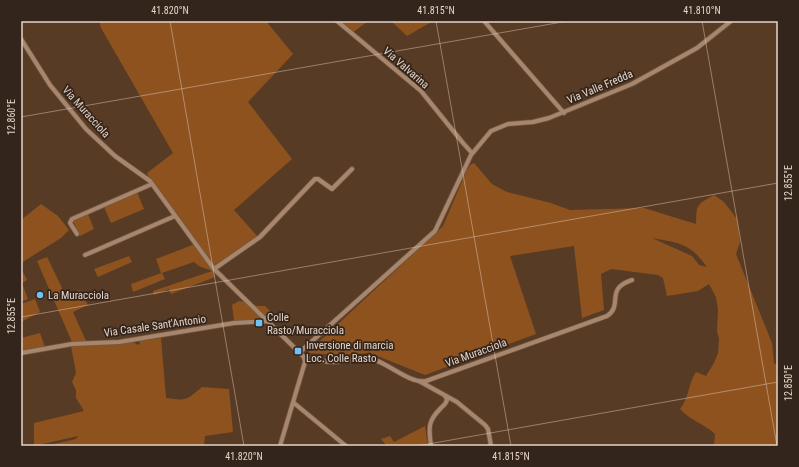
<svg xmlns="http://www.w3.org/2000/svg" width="799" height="467" font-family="'Roboto Condensed',sans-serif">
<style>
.green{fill:#8e521e;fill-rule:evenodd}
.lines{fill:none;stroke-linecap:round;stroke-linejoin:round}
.minor-casing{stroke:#735a45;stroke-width:5.5}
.minor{stroke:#a8866d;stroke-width:4}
.ticks{fill:none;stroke:#e6d3c6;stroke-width:1;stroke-opacity:0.45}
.poi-dot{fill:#70c2f4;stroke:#33251b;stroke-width:1.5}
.labels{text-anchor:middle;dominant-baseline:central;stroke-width:3.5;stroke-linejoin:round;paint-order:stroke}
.street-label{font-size:11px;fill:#e6d3c6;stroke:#33251b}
.poi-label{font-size:11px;fill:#e6d3c6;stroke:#33251b;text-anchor:start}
.neatline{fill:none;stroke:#e6d3c6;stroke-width:1.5}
.ticks-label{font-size:10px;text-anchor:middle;fill:#e6d3c6}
</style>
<rect width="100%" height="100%" fill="#583b24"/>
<g class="green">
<polygon points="99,21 266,21 293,54 248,102 292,159 234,210 259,238 214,269 213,271 215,277 171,294 169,289 154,295 153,291 212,271 199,266 194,262 162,273 165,279 133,292 131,284 161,273 156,259 195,244 150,181 147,173 173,153 101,28"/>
<polygon points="337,21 368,21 351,34"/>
<polygon points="391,21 433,21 407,36"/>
<path d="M474,163L492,184L507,192L551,203L570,210L644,208L696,224C697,204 695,206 714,195L724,202L737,219L740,242L736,254L772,343L774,363L778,366V446H714L715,434C703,423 691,421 680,409C689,398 688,384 696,372L706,376L714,363L718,353L719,339L717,331L718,310L716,297L709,284L698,291L667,296L663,278L658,275L611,269L601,274L604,310L582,318L574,246L510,256L536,334L425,375L370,353L343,355L307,353L443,226L466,172L470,165ZM652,238C679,243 690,243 707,267L699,265L692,256Z"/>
<polygon points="137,192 144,209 111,223 104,207"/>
<polygon points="41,204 58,216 69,230 61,238 21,263 21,220"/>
<polygon points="88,214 94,229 80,236 73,221"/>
<polygon points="129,256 132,262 98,277 94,269"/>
<polygon points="47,257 66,296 80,290 88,305 73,312 86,341 72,342 37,261"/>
<polygon points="21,268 27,280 22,283 28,299 21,302"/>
<polygon points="35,299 40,312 21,322 21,304"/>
<polygon points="239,301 247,302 257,306 265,306 270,311 271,314 267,319 234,321 232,305"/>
<polygon points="40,333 45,347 21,352 21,338"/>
<path d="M161,338L166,398C188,401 186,400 202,387L229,389L233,432L205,436L204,446H45L76,439L78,436L34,446V423L84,411L76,398V390L72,382L76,373L71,346L133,342L138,345L140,343L139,341Z"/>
<polygon points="425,426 428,446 387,446 381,439 390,436 394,442"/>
</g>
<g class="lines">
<g class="minor-casing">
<g id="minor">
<polyline points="337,21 421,91 463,143 472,153"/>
<polyline points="484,21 564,113"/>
<polyline points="21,39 50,85 86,129 115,156 150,181 214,269 304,357 305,362 280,446"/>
<polyline points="77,234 70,223 72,219 152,184"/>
<polyline points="85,255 175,216"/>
<polyline points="214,269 260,237 315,179 318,179 332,189 352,169"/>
<polyline points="300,352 435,231 471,155 491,131 508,124 533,122 549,118 632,84 697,48 731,21"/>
<polyline points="21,353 72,344 119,342 234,323 267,321"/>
<path d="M304,357C314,360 325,362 335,362C348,361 362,357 375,360C390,365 411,384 426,381L607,316C624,305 604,289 632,280"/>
<polyline points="419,381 457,402 485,425 488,429 491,446"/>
<polyline points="294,403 346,446"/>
<path d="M431,446C429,429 427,422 440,409C443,405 447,404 447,399L445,396"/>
</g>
</g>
<use href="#minor" class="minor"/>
</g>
<path class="ticks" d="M170,21L244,446M436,21L511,446M702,21L777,446M21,117L568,21M21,317L778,183M417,446L778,382"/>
<g class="poi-dot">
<circle cx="40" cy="295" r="4"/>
<rect x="255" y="319" width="8" height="8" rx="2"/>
<rect x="294" y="347" width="8" height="8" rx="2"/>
</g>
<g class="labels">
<g class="street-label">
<text transform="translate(406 68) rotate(41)">Via Valvarina</text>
<text transform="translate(600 87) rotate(-23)">Via Valle Fredda</text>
<text transform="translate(86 112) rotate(48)">Via Muracciola</text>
<text transform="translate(155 326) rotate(-8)">Via Casale Sant'Antonio</text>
<text transform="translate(476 353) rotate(-20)">Via Muracciola</text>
</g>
<g class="poi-label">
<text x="48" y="295">La Muracciola</text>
<text x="267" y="317">Colle<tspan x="267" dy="13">Rasto/Muracciola</tspan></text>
<text x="306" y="345">Inversione di marcia<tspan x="306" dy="13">Loc. Colle Rasto</tspan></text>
</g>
</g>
<rect width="799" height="467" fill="none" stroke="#33251b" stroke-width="44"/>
<rect x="22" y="22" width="755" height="423" class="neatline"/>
<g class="ticks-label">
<text x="170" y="14">41.820°N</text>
<text x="436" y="14">41.815°N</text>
<text x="702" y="14">41.810°N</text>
<text transform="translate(11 117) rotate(-90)" y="4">12.860°E</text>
<text transform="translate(788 183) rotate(-90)" y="4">12.855°E</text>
<text transform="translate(11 316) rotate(-90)" y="4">12.855°E</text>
<text transform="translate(788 383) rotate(-90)" y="4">12.850°E</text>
<text x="244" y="460">41.820°N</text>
<text x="511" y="460">41.815°N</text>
</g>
</svg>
